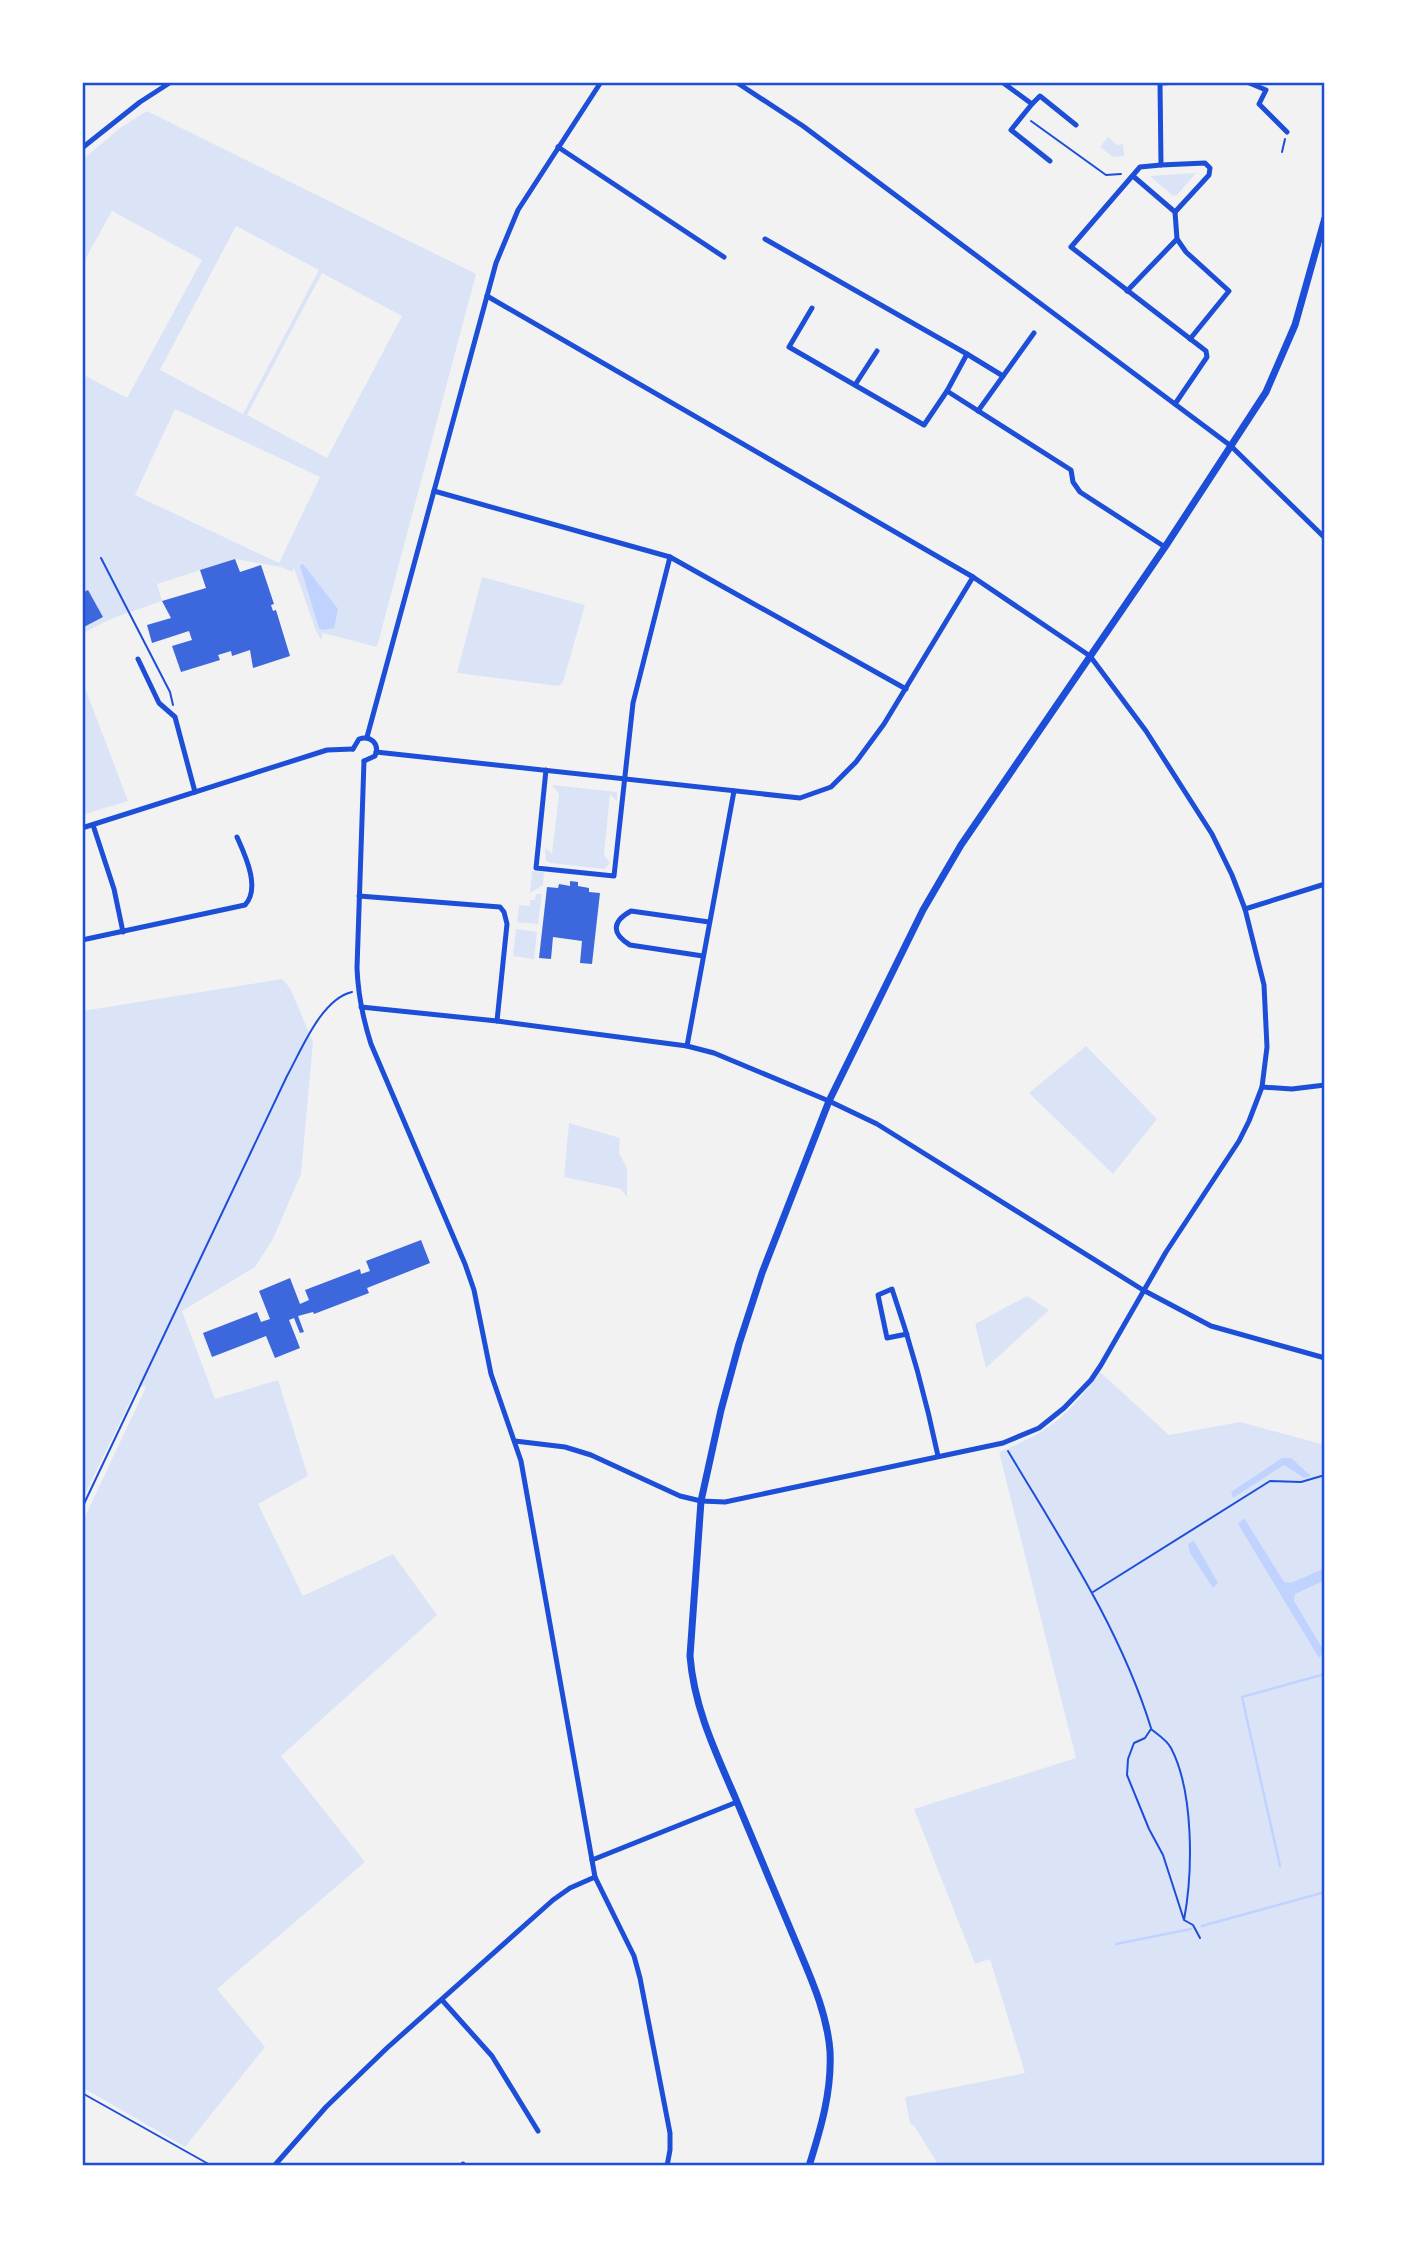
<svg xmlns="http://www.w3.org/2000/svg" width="1407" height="2248" font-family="Helvetica,sans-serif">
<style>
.green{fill:#dbe4f7;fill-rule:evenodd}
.water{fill:#bfd3fe}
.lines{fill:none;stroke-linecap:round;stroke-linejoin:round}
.stream{stroke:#bfd3fe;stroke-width:2.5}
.building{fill:#3d67dc}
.path{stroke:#1d4ed8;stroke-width:2}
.minor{stroke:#1d4ed8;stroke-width:5}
.secondary{stroke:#1d4ed8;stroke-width:7}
.neatline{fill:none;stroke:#1d4ed8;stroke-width:2.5}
</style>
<rect width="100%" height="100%" fill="#f2f2f2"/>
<g class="green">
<path d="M147,111L476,274L377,647L323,633L321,640L316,631L294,568L292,572L281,567L235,559L157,584L162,601L113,618L83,633L82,645V374L127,398L202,260L112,211L82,265V160L120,128ZM236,226L319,270L243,414L160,370ZM322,273L402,316L327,458L247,415ZM175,409L320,477L279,563L135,495Z"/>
<polygon points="1108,137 1117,145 1123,144 1124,156 1113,157 1100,147"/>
<polygon points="1196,173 1177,195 1173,196 1150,176"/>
<polygon points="482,577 585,605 563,682 559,686 457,673"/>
<polygon points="82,680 128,801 82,815"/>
<polygon points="552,785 617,792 617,801 610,794 604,855 610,863 604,869 550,863 546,860 545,848 552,854 559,794"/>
<polygon points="532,871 544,872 543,885 530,893"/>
<polygon points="536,894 542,894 538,924 517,922 519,905 530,906 530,900 535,900"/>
<polygon points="516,929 537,932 534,959 513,956"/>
<polygon points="282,979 290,988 313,1042 301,1174 273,1239 255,1267 182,1311 215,1399 278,1380 308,1476 258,1504 303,1596 393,1554 437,1615 281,1756 365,1862 217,1989 265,2047 185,2147 82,2087 82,1523 146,1387 138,1385 82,1500 82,1011"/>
<polygon points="1086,1046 1157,1119 1113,1174 1029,1093"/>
<polygon points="569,1123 620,1138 619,1153 627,1168 627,1197 621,1189 564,1177"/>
<polygon points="1027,1296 1049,1310 986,1368 975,1324"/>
<path d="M1100,1372L1169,1435L1240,1422L1325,1445V2166H939L915,2127L910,2123L905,2097L1025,2073L990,1959L975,1964L914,1809L1076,1758L999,1452C1049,1432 1068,1416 1100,1372Z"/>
</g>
<g class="water">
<polygon points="303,564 338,609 334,628 322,630 319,628 300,566"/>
<polygon points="1282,1458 1291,1458 1311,1476 1304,1478 1284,1465 1233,1498 1231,1492"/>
<polygon points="1244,1518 1284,1582 1291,1583 1325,1568 1325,1580 1295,1594 1294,1601 1324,1651 1319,1658 1238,1524"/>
<polygon points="1194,1541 1218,1583 1213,1588 1190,1553 1188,1544"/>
</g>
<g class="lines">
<g class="stream">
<polyline points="1280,1866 1242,1697 1325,1674"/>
<polyline points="1202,1926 1325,1892"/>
<polyline points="1116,1944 1191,1929"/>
</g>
</g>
<g class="building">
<polygon points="235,559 240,572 261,565 274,604 271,605 273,611 276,610 290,656 253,668 250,650 232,656 231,651 218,655 220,660 181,672 172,646 192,640 189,631 152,643 147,625 171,618 162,601 206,588 200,570"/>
<polygon points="88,590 103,617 82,628 82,593"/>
<polygon points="570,881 578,882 578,886 589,888 589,892 600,893 592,964 580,963 582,941 553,937 551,959 539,958 547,887 558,888 559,884 570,886"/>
<polygon points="421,1240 430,1263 367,1288 369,1293 314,1314 313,1312 298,1316 304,1332 300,1333 294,1318 289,1320 300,1348 275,1358 266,1336 212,1357 203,1333 257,1312 261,1322 270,1319 259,1291 290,1278 300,1304 309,1300 305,1290 360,1269 361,1274 370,1271 366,1261"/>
</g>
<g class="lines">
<g class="path">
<polyline points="1031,121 1106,175 1121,174"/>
<polyline points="1282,152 1285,139"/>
<polyline points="101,558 170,692 173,705"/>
<path d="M1008,1451C1061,1540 1120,1628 1151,1728"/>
<path d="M82,1508L287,1076C301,1051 321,999 352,992"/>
<polyline points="1093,1592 1270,1481 1301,1482 1325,1475"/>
<path d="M1184,1920C1193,1872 1194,1792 1171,1748C1167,1740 1157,1734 1151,1729L1145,1738L1134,1743L1128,1759L1127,1775L1149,1829L1163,1855L1184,1920L1193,1925L1200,1938"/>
<polyline points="82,2093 212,2166"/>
</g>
<g class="minor">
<polyline points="736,82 803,126 1231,446 1325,538"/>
<polyline points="1002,82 1032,104 1040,96 1076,125"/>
<polyline points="1160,82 1161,165 1140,167 1071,247 1206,351 1207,357 1175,404"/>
<polyline points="1247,82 1266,90 1259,104 1287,132"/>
<polyline points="1160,83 1181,82"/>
<polyline points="1032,104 1011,130 1050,161"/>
<polyline points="558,147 724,257"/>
<polyline points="82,148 140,102 171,82"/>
<polyline points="1161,165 1205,163 1210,168 1209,175 1175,212"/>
<polyline points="1133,176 1175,212 1177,239 1186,252 1229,291 1190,339"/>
<polyline points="765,239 967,354"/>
<polyline points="1127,291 1177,239"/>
<polyline points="487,296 973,577 1090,656 1146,731 1212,834 1232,875 1245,909 1264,985 1267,1047 1262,1087 1249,1121 1239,1141 1166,1252 1101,1365 1091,1380 1064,1408 1039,1428 1003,1443 725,1502 701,1501 680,1496 591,1455 565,1447 515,1441"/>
<polyline points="812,308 789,347 924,425 947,391 1071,470 1073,482 1080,492 1165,547"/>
<polyline points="855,385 877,351"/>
<polyline points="947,391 967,354 1003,376"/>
<polyline points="978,411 1034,333"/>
<polyline points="434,491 670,557 906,689"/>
<polyline points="138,659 159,703 175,717 195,792"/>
<polyline points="367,737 496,263 518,210 601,82"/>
<path d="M353,749L359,739C371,735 380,744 375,756L364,761"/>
<polyline points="376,752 800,798 831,787 856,762 884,724 973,577"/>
<path d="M364,761L357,968C358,994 363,1019 371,1044L465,1264L474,1290L491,1374L521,1461L595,1877L634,1956L640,1978L670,2133V2150L667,2166"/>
<polyline points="546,770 536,868 614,876 633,703 670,557"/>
<polyline points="93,825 114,889 123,932"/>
<polyline points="82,828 327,750 353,749"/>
<polyline points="359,896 500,907 504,912 507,924 497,1021"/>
<polyline points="1245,909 1325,884"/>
<path d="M82,940L245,905C261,888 245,855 237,837"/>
<path d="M703,956L630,945C612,934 611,922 631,911L709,922"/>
<polyline points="361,1007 497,1021 687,1046 714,1053 829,1101 877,1124 1143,1290 1211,1326 1325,1358"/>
<polyline points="687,1046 734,791"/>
<polyline points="1262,1087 1292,1089 1325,1085"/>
<path d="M907,1334L887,1338L878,1295L892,1289C911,1344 926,1399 938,1456"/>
<polyline points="592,1860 737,1802"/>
<polyline points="442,2000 492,2056 538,2131"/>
<polyline points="274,2166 326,2107 387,2048 553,1900 570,1888 595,1877"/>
<polyline points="462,2166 463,2164"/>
</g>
<path class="secondary" d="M809,2166C821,2128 832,2091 830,2051C827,2012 810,1976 795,1940C775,1892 755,1845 735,1797C715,1751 694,1707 690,1656L701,1501L721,1410L739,1344L762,1273L829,1101L923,910L961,845L1165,547L1266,392L1295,325L1325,218"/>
</g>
<rect width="1407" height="2248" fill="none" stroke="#ffffff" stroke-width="168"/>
<rect x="84" y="84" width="1239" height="2080" class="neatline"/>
</svg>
